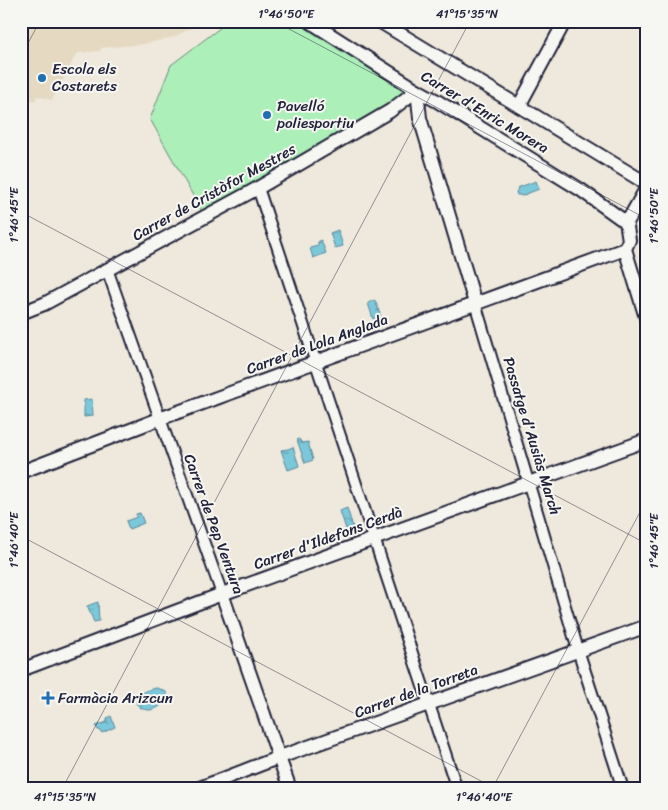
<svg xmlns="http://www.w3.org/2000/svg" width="668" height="810" font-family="Sriracha,sans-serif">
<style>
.built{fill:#e5d9c2}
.pitch{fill:#adefb8;stroke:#68887a}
.water{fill:url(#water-ripples);stroke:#58869b}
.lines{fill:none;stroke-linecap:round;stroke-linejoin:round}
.pedestrian-casing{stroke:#22223b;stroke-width:14}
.minor-casing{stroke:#22223b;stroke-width:16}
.pedestrian{stroke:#f6f6f2;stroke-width:10}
.minor{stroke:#f6f6f2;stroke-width:12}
.ticks{fill:none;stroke:#22223b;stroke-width:1;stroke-opacity:0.45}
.poi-dot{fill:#1f6fb2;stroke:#f6f6f2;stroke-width:2}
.labels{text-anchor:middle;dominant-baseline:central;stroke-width:4;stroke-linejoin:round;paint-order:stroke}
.poi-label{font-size:15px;fill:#22223b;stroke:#f6f6f2;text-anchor:start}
.street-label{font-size:15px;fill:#22223b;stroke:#f6f6f2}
.neatline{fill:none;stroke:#22223b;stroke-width:2}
.ticks-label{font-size:12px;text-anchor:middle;fill:#22223b}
</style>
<defs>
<pattern id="water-ripples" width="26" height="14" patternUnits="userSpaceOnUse" patternTransform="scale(1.25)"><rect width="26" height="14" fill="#7cc8db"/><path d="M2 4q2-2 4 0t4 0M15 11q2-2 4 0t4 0" fill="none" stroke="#65a2b3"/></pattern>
</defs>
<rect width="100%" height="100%" fill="#eee9dc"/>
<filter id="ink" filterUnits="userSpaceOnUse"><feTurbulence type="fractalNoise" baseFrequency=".02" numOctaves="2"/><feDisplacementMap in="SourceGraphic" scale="10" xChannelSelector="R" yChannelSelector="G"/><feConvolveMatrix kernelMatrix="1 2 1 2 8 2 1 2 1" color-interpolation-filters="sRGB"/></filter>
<g filter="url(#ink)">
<polygon class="built" points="21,21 204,21 174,37 144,44 101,48 100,51 78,53 73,60 52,100 37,96 35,101 21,96"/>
<polygon class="pitch" points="229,21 310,21 417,90 205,217 150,119 171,65"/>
<g class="water">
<polygon points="536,181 539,189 521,196 520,195 517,195 516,192 518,189 517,188"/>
<polygon points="338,230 343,246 335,248 330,233"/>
<polygon points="321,240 326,253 313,258 310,248 318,246 318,242"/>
<polygon points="375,300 381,317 373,319 368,303"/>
<polygon points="92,399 93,416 84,417 84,400"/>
<polygon points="299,439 302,443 308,442 313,460 305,463 297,440"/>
<polygon points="293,447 299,466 288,470 281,450 288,449"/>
<polygon points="347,508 353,527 346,529 340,511"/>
<polygon points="140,513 144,523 129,529 126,521 137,517 136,514"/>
<polygon points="98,602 99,621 94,622 87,606"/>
<path d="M157,688L163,690L167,693C167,708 145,717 136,703C139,693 147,689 157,688Z"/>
<polygon points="111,716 115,727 102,733 100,730 98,730 96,726 107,722 107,718"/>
</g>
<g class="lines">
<g class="pedestrian-casing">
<g id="pedestrian">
<polyline points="258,188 457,789"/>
<polyline points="107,269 222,594"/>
<polyline points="475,303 578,650 623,789"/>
</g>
</g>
<g class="minor-casing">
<g id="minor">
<polyline points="309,21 417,90 437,101 581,190 620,218 626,221 629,219 646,189 646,184 639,179 379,21"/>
<polyline points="417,90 420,118 475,303"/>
<polyline points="519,106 565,21"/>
<polyline points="626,221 629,240 625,249 647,321"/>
<polyline points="21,313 44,304 258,188 390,111 417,90"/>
<polyline points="21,472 159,419 625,249"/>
<polyline points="222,594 290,789"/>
<polyline points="21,670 222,594 647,440"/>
<polyline points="197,789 280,757 647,626"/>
</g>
</g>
<use href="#pedestrian" class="pedestrian"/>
<use href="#minor" class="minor"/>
</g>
</g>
<path class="ticks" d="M274,21L647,219M21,56L40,21M21,212L647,544M21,536L496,789M62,789L470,21M492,789L647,499"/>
<g class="poi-dot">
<circle cx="42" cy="78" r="5"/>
<circle cx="267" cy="115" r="5"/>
<path d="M45.5 690.5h5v5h5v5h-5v5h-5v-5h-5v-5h5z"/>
</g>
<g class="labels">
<g class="poi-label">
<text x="52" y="69">Escola els<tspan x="52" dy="17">Costarets</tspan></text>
<text x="277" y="106">Pavelló<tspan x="277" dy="17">poliesportiu</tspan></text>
<text x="58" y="698">Farmàcia Arizcun</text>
</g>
<g class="street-label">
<text transform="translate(485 112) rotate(31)">Carrer d'Enric Morera</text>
<text transform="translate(214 192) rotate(-29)">Carrer de Cristòfor Mestres</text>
<text transform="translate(317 344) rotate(-20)">Carrer de Lola Anglada</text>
<text transform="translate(532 436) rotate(73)">Passatge d'Ausiàs March</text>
<text transform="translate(214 524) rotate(70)">Carrer de Pep Ventura</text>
<text transform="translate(328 538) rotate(-20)">Carrer d'Ildefons Cerdà</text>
<text transform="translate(416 691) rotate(-20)">Carrer de la Torreta</text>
</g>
</g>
<rect width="668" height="810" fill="none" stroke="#f6f6f2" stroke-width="55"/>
<rect x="28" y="28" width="612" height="754" class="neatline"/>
<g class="ticks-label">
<text x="286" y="18">1°46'50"E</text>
<text x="467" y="18">41°15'35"N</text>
<text transform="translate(14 215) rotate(-90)" y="4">1°46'45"E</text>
<text transform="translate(654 216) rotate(-90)" y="4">1°46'50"E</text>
<text transform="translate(14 540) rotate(-90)" y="4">1°46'40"E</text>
<text transform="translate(654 541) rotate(-90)" y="4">1°46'45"E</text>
<text x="65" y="801">41°15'35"N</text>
<text x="484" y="801">1°46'40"E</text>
</g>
</svg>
